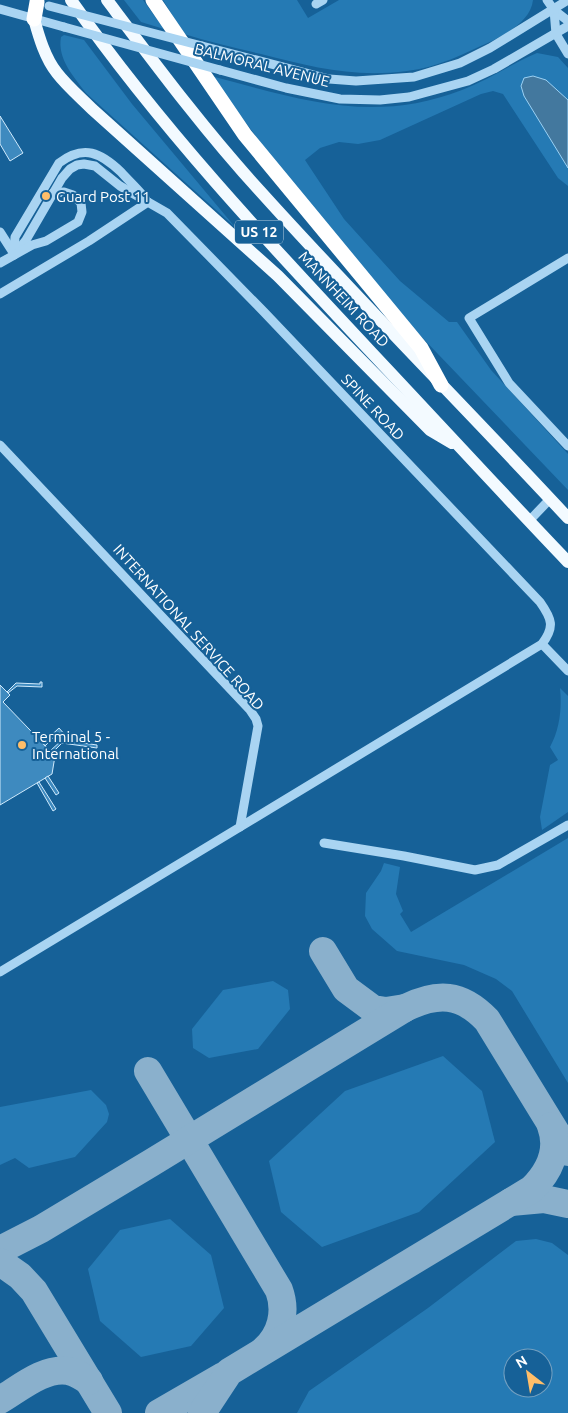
<svg xmlns="http://www.w3.org/2000/svg" width="568" height="1413" font-family="Ubuntu,sans-serif">
<style>
.green{fill:#257ab4;fill-rule:evenodd}
.water{fill:#43789e;stroke:#9bd1f4}
.lines{fill:none;stroke-linecap:round;stroke-linejoin:round}
.taxiway{stroke:#8ab0cc;stroke-width:28}
.building{fill:#3e8abf;stroke:#d0eafc}
.minor{stroke:#a9d4f2;stroke-width:9}
.major{stroke:#f3faff;stroke-width:12}
.highway{stroke:#fff;stroke-width:15}
.minor-bridge{stroke:#a9d4f2;stroke-width:9}
.poi-dot{fill:#ffbe69;stroke:#166198;stroke-width:2}
.labels{text-anchor:middle;dominant-baseline:central;stroke-width:4;stroke-linejoin:round;paint-order:stroke}
.shield{fill:#166198;stroke:#b9d0e0;stroke-width:1}
.shield-label{font-size:14px;font-weight:bold;fill:#fff}
.street-label{font-size:15px;fill:#fff;stroke:#166198}
.poi-label{font-size:15px;fill:#fff;stroke:#166198;text-anchor:start}
</style>
<rect width="100%" height="100%" fill="#166198"/>
<g class="green">
<polygon points="124,0 143,0 164,29 141,22"/>
<path d="M163,0H297L308,18L339,0H533C531,20 508,33 492,41C465,53 437,68 407,71C354,78 312,67 261,54C235,48 209,42 184,34Z"/>
<path d="M64,35L84,40L132,104L235,227L86,93C74,77 57,59 61,37Z"/>
<path d="M537,53L558,57L568,68V186L558,178L503,94L493,91L481,94L380,140L358,144L339,142L320,148L305,160L344,219L400,281L449,322H457L491,370L568,454V490L415,330L267,151L211,76C299,99 372,125 462,90C488,80 511,64 537,53Z"/>
<path d="M560,688L568,696V812L542,830L540,817L550,765L558,760L550,747C560,729 562,708 560,688Z"/>
<polygon points="568,838 568,1083 512,991 496,979 464,965 397,951 372,929 365,916 366,893 381,871 384,863 400,867 396,894 403,911 400,914 411,932"/>
<polygon points="273,981 288,990 290,1009 258,1049 209,1058 193,1048 192,1029 223,990"/>
<polygon points="443,1056 482,1091 495,1142 419,1212 322,1247 281,1212 269,1161 345,1091"/>
<polygon points="91,1090 106,1105 109,1114 107,1122 75,1157 29,1168 15,1158 0,1165 0,1107"/>
<polygon points="170,1219 211,1255 224,1308 191,1346 141,1357 100,1321 88,1269 120,1230"/>
<path d="M536,1239L552,1243L568,1255V1413H297L309,1391L428,1308L516,1241ZM513,1358H543V1388H513Z"/>
</g>
<polygon class="water" points="533,76 546,80 568,100 568,168 524,96 521,86 524,78"/>
<g class="lines">
<g class="taxiway">
<polyline points="323,951 346,989 373,1009 386,1011 405,1008"/>
<path d="M148,1071L279,1290C287,1312 281,1335 264,1350"/>
<polyline points="511,1202 544,1199 568,1204"/>
<path d="M0,1250L41,1229L151,1163L405,1008C438,992 461,993 487,1020L568,1152"/>
<polyline points="0,1262 20,1276 34,1291 108,1413"/>
<path d="M0,1400C19,1389 44,1367 68,1371C76,1372 82,1377 89,1381"/>
<polyline points="159,1413 223,1376"/>
<path d="M202,1413L229,1372L532,1189C549,1172 560,1150 551,1126"/>
</g>
</g>
<g class="building">
<polygon points="0,116 23,153 10,161 0,144"/>
<polygon points="40,682 42,682 42,687 17,686 8,693 7,692 16,683 40,684"/>
<polygon points="0,685 10,695 3,702 55,756 52,774 0,805"/>
<polygon points="59,728 66,736 68,733 71,736 66,740 59,732 45,746 43,743"/>
<polygon points="62,740 97,745 97,748 62,743 52,753 50,751"/>
<polygon points="48,776 59,793 56,795 45,778"/>
<polygon points="39,782 56,809 53,811 37,783"/>
</g>
<g class="lines">
<g class="minor">
<polyline points="547,0 554,10 568,21"/>
<polyline points="316,4 323,0"/>
<polyline points="0,9 64,27"/>
<polyline points="554,10 556,34 568,54"/>
<polyline points="202,46 329,79 356,81 414,77 460,63 490,48 568,0"/>
<polyline points="220,70 286,88 340,99 380,100 409,97 468,81 494,69 568,26"/>
<polyline points="0,232 14,254"/>
<path d="M14,255L26,240L62,178L70,169L77,165L84,164L95,166L120,186L167,213L264,312L540,602C552,619 555,627 542,644L240,827"/>
<path d="M14,255L15,237L59,163C84,144 101,153 121,172C129,181 137,188 145,198"/>
<polyline points="568,258 469,318 509,383 568,446"/>
<polyline points="0,263 32,245 46,241 78,222 82,212 81,203 73,195 64,192 53,193"/>
<polyline points="0,294 89,241 148,202"/>
<polyline points="0,445 250,710 256,719 258,726 240,827 0,972"/>
<polyline points="529,521 550,499"/>
<polyline points="542,644 568,671"/>
<polyline points="324,843 404,856 475,870 498,865 568,825"/>
</g>
<g class="major">
<path d="M71,0C160,127 266,240 372,353C437,422 502,493 568,562"/>
<path d="M107,0C156,65 205,131 260,191C360,302 466,408 568,518"/>
<path d="M34,19C39,37 45,58 57,73C67,86 80,97 92,109L278,276L430,430L452,443"/>
</g>
<g class="highway">
<polyline points="153,0 245,135 421,348 441,385"/>
<polyline points="34,19 37,2"/>
</g>
<g class="minor-bridge">
<polyline points="49,6 202,46"/>
<polyline points="64,27 220,70"/>
</g>
</g>
<g class="poi-dot">
<circle cx="46" cy="196" r="5"/>
<circle cx="22" cy="745" r="5"/>
</g>
<g class="labels">
<rect class="shield" x="235" y="220.5" width="48" height="23" rx="4"/>
<g class="shield-label">
<text x="259" y="232">US 12</text>
</g>
<g class="street-label">
<text transform="translate(262 65) rotate(14)">BALMORAL AVENUE</text>
<text transform="translate(344 299) rotate(47)">MANNHEIM ROAD</text>
<text transform="translate(373 407) rotate(47)">SPINE ROAD</text>
<text transform="translate(189 627) rotate(48)">INTERNATIONAL SERVICE ROAD</text>
</g>
<g class="poi-label">
<text x="56" y="196">Guard Post 11</text>
<text x="32" y="736">Terminal 5 -<tspan x="32" dy="17">International</tspan></text>
</g>
</g>
<g transform="translate(528 1373) rotate(329)"><circle r="24" fill="#166198" stroke="#73a0c1"/>
<path d="M0-4L9 19L0 12L-9 19Z" fill="#ffbe69"/>
<text y="-8" font-size="14" font-weight="bold" text-anchor="middle" fill="#ffffff">N</text>
</g>
</svg>
